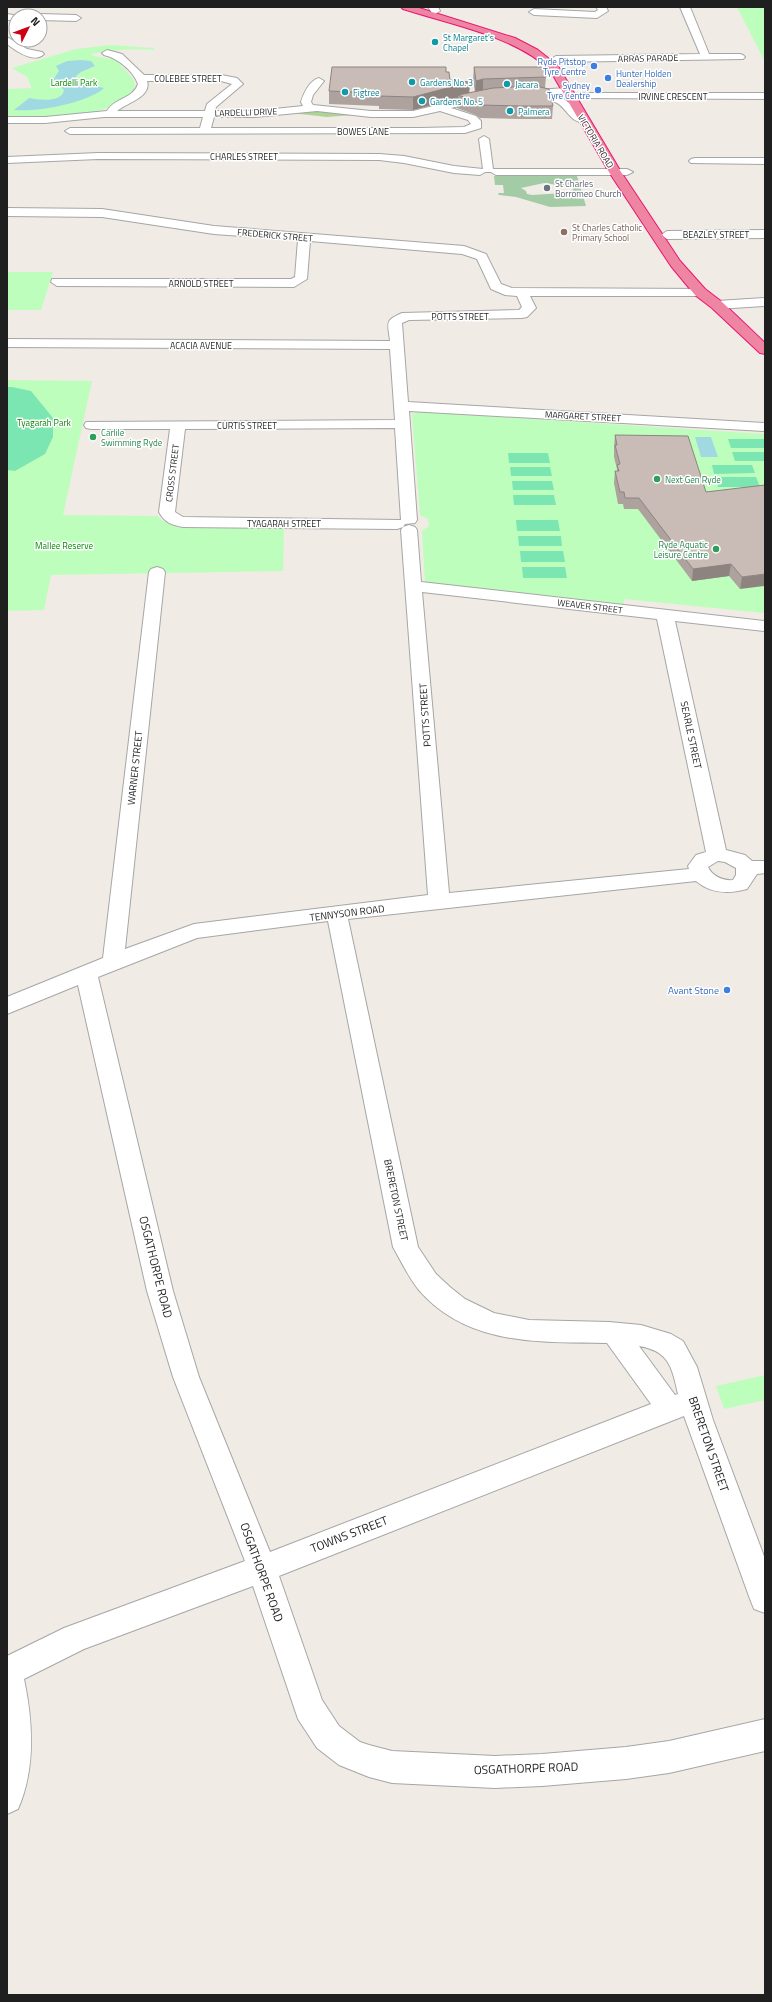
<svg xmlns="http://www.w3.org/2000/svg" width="772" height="2002" font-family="'Titillium Web',sans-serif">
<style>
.forest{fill:#add395}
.cemetery{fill:#a3cba5;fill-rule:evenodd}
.park{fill:#befebd}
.pitch{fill:#7be6b2}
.water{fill:#a0d9e2}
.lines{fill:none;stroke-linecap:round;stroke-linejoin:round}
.minor-casing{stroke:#a6a6a6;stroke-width:2}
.highway-casing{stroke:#ea1573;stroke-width:2}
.minor{fill:#fff;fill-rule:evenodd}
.highway{fill:#ee85a3;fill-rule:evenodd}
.wall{fill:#ada29d}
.shaded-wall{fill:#8d8480}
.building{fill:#c9bcb7;stroke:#8d8480}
.culture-dot{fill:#0f9aa8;stroke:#fff;stroke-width:1.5}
.shop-dot{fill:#3f7fe0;stroke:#fff;stroke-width:1.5}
.worship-dot{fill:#6b7280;stroke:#fff;stroke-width:1.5}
.education-dot{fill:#8d6e63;stroke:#fff;stroke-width:1.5}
.leisure-dot{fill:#2e9e5b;stroke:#fff;stroke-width:1.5}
.labels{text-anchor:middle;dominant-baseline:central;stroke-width:3;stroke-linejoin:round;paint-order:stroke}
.far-culture-label{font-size:9px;fill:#0d838f;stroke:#fff;text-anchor:start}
.far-street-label{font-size:9px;fill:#1f1f1f;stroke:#fff}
.far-shop-label{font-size:9px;fill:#366cbe;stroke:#fff;text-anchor:end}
.far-park-label{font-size:9px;fill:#048702;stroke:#fff}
.far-worship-label{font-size:9px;fill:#5b616d;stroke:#fff;text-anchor:start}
.far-education-label{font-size:9px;fill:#785e54;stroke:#fff;text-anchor:start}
.far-leisure-label{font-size:9px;fill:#27864d;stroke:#fff;text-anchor:start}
.street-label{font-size:10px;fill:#1f1f1f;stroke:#fff}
.shop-label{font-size:10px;fill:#366cbe;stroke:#fff;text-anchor:end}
.near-street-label{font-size:12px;fill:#1f1f1f;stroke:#fff}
</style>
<rect width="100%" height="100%" fill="#f0ebe4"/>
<polygon class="forest" points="307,110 347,113 353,115 327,117 291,113"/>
<path class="cemetery" d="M494,176H577L586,206L550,207L516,197L499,195L498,193H504L503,185H495ZM544,183L572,187L573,190L565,193L532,195L527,194L526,191L521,188Z"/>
<g class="park">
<polygon points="737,7 765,7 765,62"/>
<path d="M110,45L153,48L155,50C131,48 113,50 91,54L93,56L116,60L134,80L135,87C129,98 106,110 94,112L47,118L7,117V89L32,88L27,77L12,68L76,49Z"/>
<polygon points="7,272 53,272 41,310 7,310"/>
<polygon points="7,380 92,381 63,515 157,516 163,521 174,524 284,527 283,571 51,575 44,610 7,611"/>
<polygon points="420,412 765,434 765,613 624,599 624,604 425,582 422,531 429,526 428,519 420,515 412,414"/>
<polygon points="765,1375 765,1400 724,1409 716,1386"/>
</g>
<g class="pitch">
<polygon points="7,387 12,387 31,391 53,418 53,437 45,454 15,471 7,470"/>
<polygon points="728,439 765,439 765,448 731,448"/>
<polygon points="732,452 765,452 765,461 735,461"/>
<polygon points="508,453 548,453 550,463 509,463"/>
<polygon points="712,465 752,465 755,473 714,474"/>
<polygon points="510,467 550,467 552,476 511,476"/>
<polygon points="716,477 756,477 760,487 718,487"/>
<polygon points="512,481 552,481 554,490 513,490"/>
<polygon points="513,495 554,495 556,505 514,505"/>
<polygon points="516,520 558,520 560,531 517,531"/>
<polygon points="518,536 561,536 562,546 519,546"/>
<polygon points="520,551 563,551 565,562 521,562"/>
<polygon points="522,567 565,567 567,578 523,578"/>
</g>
<g class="water">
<path d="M81,60L91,61L95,66L81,72L76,76L77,78L86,84L104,88L102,90C81,104 39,112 14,110L29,98C39,100 62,103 64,90L53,80L59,71L56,66L67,61Z"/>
<polygon points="695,437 711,437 718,457 701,457"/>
</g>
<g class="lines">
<g class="minor-casing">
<g id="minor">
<polygon points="428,7 438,7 440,11 435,14 432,13"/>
<polygon points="596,7 606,7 608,11 597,18 534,15 529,12 534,9 595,12 598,10"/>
<polygon points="680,7 690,7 709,54 740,54 743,55 745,57 743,59 556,62 551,59 556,56 700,54"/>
<polygon points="7,14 20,16 16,16 16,20 7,20"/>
<polygon points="40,14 76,15 81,18 76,21 40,20 40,16 36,16"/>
<path d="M7,37L27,49L42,52L44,54C34,64 16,51 7,44Z"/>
<path d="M107,50L122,54L144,75H221L237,78L243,84L216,107L215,111H255L303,106L301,102C303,94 310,80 319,78L324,81L313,95L311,102L313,105L371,111H413L486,93L491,96L490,98L451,108L476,116L481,121V128L465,133L70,134L65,131L70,128H200L203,117H104L45,123H7V117H45L107,111C114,98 133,99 138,84C133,70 117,58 104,55L102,53ZM147,81H221L232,84L207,104L205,111H117C126,103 152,97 147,81ZM317,111L371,117H413L440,111L468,120L471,124L464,127L420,128H211L214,117H255Z"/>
<path d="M567,88L572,91L571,93L557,96C569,100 576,110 587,118L588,120L587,122C572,126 566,107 557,103C551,100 545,102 539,100C537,99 535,98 533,97C527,95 521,100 516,94C519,90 558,89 567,88Z"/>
<polygon points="580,93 765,93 765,99 576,98 575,96"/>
<polygon points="484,136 489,139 493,169 627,169 633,172 627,175 496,175 491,172 485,172 480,175 454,173 404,163 379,160 98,159 7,163 7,157 98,153 379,154 404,156 454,166 483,169 479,139"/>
<polygon points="695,158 765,158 765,164 691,163 689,161 691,159"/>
<path d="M7,208L102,209L214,226L464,246L486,254L501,284L512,288L705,289L706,292L700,296H530L536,308L527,317L522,318L409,320L402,323L408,402L765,423V431L409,411L417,520L415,523L405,524L403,527L397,529L183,527C172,525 165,523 159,512L170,429H91L86,428L84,425L86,422L395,420L390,349L7,347V339L390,341C388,322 384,321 402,313L519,310L522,307L517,296L505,295L491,289L477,259L462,254L310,241L307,279L294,287L57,286L51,282L52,279H291L295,277L298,240L214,234L102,217L7,216ZM395,428L401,520L183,517L175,512L185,429Z"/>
<polygon points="765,230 765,238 667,239 661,235 667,231"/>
<polygon points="765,298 765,306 717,309 710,305 717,301"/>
<path d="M409,525L415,527L417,530L421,582L765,621V631L675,621L726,850L745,855L752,861H765V873L757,874L747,889C729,894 711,894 696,881L348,919L418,1247L436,1274L450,1287L465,1299L494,1313L529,1320L609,1322L641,1325L671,1334L683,1341L697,1367L713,1420L765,1559V1613L754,1609L750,1599L684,1416L279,1576L322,1700L339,1726L360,1742L369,1745L392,1751L495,1756L542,1754L626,1747L669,1741L765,1719V1751L669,1773L626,1779L542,1786L495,1788L392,1783L369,1777L339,1765L317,1748L298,1719L253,1586L84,1649L24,1679C33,1722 36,1768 18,1809L7,1814V1656L64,1628L245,1561L173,1377L147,1291L78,985L7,1014V997L103,958L149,572L151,569L157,567L163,569L165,572L125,949L194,924L428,895L401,530L403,527ZM422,592L657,619L706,852L696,855L688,866L689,869L449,893ZM718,861L725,862L736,868V875L733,880C723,881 712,876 708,867ZM328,921L393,1247C401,1261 408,1276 418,1289C467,1346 538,1342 607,1343L651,1404L270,1552L199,1377L173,1291L98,977L197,938ZM639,1346C669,1351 672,1367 678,1394L675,1395Z"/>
</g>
</g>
<g class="highway-casing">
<path id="highway" d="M401,7H416L515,38L538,50L558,66L621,172L680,261L705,289L722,302L765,343V354L760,353L712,308L695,295L671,266L609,172L550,70C515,36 449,24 403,9Z"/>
</g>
<use href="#minor" class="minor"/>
<use href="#highway" class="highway"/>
</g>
<g class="wall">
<polygon points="474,67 546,77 545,88 553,106 552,119 522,119 480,118 476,115 457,108 458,98 413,110 379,109 379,106 329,104 329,91 446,72 450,80 470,82 469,93 475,92 473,80"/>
<polygon points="615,435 706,492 765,485 740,589 729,576 692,581 638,509 624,509 623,504 618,504 614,483 615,471 617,471 617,469 614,457 614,447"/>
</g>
<g class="shaded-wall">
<polygon points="483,79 483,92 475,93 476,81"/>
<polygon points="470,82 469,95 458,95 458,98 413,110 413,97"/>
<polygon points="731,564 729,576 692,581 693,569"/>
<polygon points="765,574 765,586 740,589 742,577"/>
</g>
<g class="building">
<polygon points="332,67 446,67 446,72 449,72 450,80 470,82 413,97 379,96 379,93 329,91"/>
<polygon points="474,67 542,67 546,77 483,79 476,81"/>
<polygon points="535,86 549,89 553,106 522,106 480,105 477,102 458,95 493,88"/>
<polygon points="615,435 688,436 706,492 765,485 765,574 742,577 731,564 693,569 639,498 625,498 624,492 620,492 615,471 619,471 617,465 620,464 615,445 617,445"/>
</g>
<g class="culture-dot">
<circle cx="435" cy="42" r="4"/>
<circle cx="412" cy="82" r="4"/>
<circle cx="507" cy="84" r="4"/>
<circle cx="345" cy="92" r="4"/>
<circle cx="422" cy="101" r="4"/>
<circle cx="510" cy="111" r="4"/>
</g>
<g class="shop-dot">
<circle cx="594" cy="66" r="4"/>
<circle cx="608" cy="78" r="4"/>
<circle cx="598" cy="90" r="4"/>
<circle cx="727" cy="990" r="4"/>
</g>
<circle class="worship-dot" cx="547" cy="188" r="4"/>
<circle class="education-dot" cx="564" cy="232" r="4"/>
<g class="leisure-dot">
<circle cx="93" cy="437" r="4"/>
<circle cx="657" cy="479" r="4"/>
<circle cx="716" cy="549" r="4"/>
</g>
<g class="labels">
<g class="far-culture-label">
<text x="443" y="37">St Margaret's<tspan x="443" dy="10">Chapel</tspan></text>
<text x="420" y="82">Gardens No. 3</text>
<text x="515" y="84">Jacara</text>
<text x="353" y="92">Figtree</text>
<text x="430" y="101">Gardens No. 5</text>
<text x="518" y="111">Palmera</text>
</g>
<g class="far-street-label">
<text transform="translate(648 58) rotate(-1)">ARRAS PARADE</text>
<text x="188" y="78">COLEBEE STREET</text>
<text x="673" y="96">IRVINE CRESCENT</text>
<text transform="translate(246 112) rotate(-2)">LARDELLI DRIVE</text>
<text x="363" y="131">BOWES LANE</text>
<text transform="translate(596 141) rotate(59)">VICTORIA ROAD</text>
<text x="244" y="156">CHARLES STREET</text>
<text x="716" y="234">BEAZLEY STREET</text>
<text transform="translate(275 235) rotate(5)">FREDERICK STREET</text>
<text x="201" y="283">ARNOLD STREET</text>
<text x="460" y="316">POTTS STREET</text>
<text x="201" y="345">ACACIA AVENUE</text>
<text transform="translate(583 416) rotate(3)">MARGARET STREET</text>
<text x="247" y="425">CURTIS STREET</text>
<text transform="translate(172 473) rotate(-83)">CROSS STREET</text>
<text x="284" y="523">TYAGARAH STREET</text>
<text transform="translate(590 606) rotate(7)">WEAVER STREET</text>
</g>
<g class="far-shop-label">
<text x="586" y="61">Ryde Pitstop<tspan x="586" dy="10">Tyre Centre</tspan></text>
<text x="616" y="73" text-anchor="start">Hunter Holden<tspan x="616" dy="10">Dealership</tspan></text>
<text x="590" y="85">Sydney<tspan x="590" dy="10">Tyre Centre</tspan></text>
</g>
<g class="far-park-label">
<text x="74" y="82">Lardelli Park</text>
<text x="44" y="422">Tyagarah Park</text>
<text x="64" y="545">Mallee Reserve</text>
</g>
<g class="far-worship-label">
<text x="555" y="183">St Charles<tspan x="555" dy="10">Borromeo Church</tspan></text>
</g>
<g class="far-education-label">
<text x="572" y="227">St Charles Catholic<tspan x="572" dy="10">Primary School</tspan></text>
</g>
<g class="far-leisure-label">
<text x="101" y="432">Carlile<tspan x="101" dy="10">Swimming Ryde</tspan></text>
<text x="665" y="479">Next Gen Ryde</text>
<text x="708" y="544" text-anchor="end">Ryde Aquatic<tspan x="708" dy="10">Leisure Centre</tspan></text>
</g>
<g class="street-label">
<text transform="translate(425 715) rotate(-94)">POTTS STREET</text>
<text transform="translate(691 735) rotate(78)">SEARLE STREET</text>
<text transform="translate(135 768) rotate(-84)">WARNER STREET</text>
<text transform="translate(347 913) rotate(-7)">TENNYSON ROAD</text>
<text transform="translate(396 1200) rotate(78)">BRERETON STREET</text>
</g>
<g class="shop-label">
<text x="719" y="990">Avant Stone</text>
</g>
<g class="near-street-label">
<text transform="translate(156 1267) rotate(76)">OSGATHORPE ROAD</text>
<text transform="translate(709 1444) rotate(71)">BRERETON STREET</text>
<text transform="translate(349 1534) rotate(-21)">TOWNS STREET</text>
<text transform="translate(262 1572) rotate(70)">OSGATHORPE ROAD</text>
<text transform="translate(526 1768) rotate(-2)">OSGATHORPE ROAD</text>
</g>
</g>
<rect width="772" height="2002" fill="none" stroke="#1f1f1f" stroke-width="16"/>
<g transform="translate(28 28) rotate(48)"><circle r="19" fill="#ffffff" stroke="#a5a5a5"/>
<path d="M0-3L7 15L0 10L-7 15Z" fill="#cd0014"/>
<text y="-6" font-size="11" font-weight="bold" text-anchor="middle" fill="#1f1f1f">N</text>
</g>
</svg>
